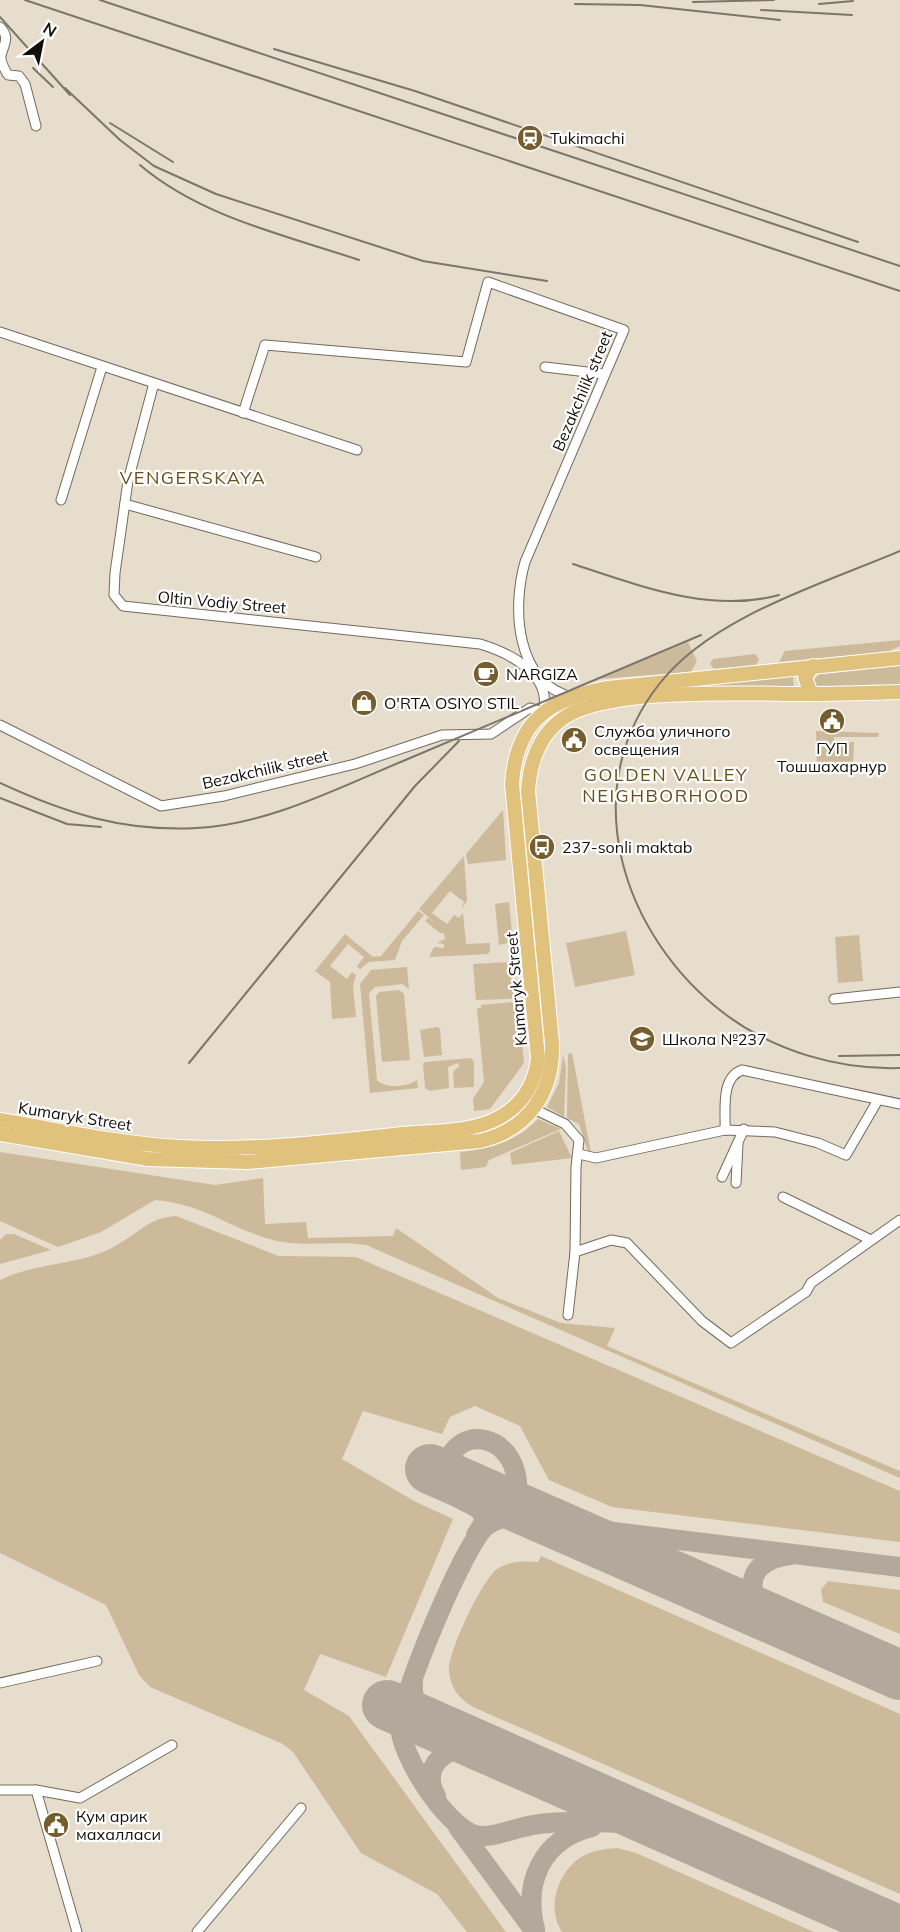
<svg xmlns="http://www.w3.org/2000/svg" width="900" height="1932" font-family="Mulish,sans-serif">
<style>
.green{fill:#ccba9a}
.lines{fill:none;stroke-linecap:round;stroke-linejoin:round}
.taxiway{stroke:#b2a99c;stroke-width:20}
.runway{stroke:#b2a99c;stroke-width:50}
.minor-casing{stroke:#726a5c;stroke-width:11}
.primary-casing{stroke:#fff;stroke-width:16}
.minor{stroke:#fff;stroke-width:9}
.primary{stroke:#e1c27d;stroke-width:14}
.rail{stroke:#7c756b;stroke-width:2}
.labels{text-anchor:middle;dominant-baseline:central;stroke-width:4.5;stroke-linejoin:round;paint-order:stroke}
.poi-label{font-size:16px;fill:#120f0a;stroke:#fff;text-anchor:start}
.street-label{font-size:16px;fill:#120f0a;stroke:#fff}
.neighbourhood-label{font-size:18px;letter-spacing:1.5px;fill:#694e15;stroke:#fff}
</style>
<rect width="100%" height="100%" fill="#e7ddcd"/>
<g class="green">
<polygon points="900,640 900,646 888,652 779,662 785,651"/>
<polygon points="688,642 697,661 691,672 598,679"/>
<polygon points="755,654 759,659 756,665 714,669 710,664 713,659"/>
<polygon points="900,666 900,686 816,688 812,682 819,674"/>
<polygon points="793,676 794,688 688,688 688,686"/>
<polygon points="816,731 879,733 878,737 834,737 834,743 854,742 853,767 817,766"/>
<polygon points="503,810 506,860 468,864 466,854"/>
<polygon points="464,856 467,901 461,909 464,902 450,891 432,913 447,924 454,915 459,918 463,913 466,944 490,943 490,951 488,954 429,957 434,947 444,948 444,944 437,943 445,939 444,933 440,933 425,921 428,918 434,922 419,909"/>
<polygon points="509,902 513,942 499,945 495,904"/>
<polygon points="418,911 424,915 402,941 395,960 369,962 360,969 357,966 364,957 348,944 330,966 347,979 352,972 356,975 353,986 356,1017 332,1019 330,982 315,971 345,934 373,957 381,956"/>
<polygon points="626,931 635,975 575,987 566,943"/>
<polygon points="859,935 863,981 838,983 835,937"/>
<polygon points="510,962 513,996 511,999 476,1000 473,964"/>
<path d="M407,967L409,989L402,984L375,987L369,993L377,1080C385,1089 408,1087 417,1080L418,1088L370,1093L360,984L371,970Z"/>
<polygon points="399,990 404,994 410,1060 382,1062 376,996 379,992"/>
<polygon points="512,1002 516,1003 517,1010 519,1011 524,1063 490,1109 474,1111 473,1099 484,1082 477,1008 481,1008 481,1005"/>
<polygon points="437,1027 440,1029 442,1055 424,1057 420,1030"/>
<polygon points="572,1053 591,1153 587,1149 579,1124 567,1118 568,1054"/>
<polygon points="563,1055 566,1068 564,1117 547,1107 559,1083"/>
<polygon points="471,1058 474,1062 474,1087 454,1088 453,1072 459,1066 458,1063 448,1067 449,1088 430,1091 425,1088 423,1064 425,1062"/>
<path d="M538,1119L561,1129L489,1160L486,1167L461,1170L460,1152C491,1148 516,1142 538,1119Z"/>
<polygon points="559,1131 572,1158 512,1165 510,1153"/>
<path d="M0,1152L215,1185L263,1178L265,1224L306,1222L308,1238L393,1236L396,1228L498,1298L561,1323L615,1328L607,1346L900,1471V1478L366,1245C335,1240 304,1248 273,1240C230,1229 204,1204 155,1200L101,1232L58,1247L0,1221Z"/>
<path d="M176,1216L279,1256L356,1257L900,1491V1542L612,1507L549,1480L520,1426L475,1406L450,1417L442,1434L363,1411L342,1459L416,1502L453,1519L386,1677L320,1654L304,1690L349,1716L506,1932H467L437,1894L361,1853L293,1752L283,1744L150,1687L139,1675L106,1605L0,1553V1280C36,1262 80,1266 115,1246C137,1235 149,1217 176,1216Z"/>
<polygon points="6,1234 14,1234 51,1250 0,1264 0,1240"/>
<path d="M541,1556L900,1714V1894L473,1707C458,1698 450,1687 449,1669C449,1650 482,1580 497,1569C509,1561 525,1561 538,1562Z"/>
<polygon points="828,1581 900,1590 900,1634 823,1602 821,1590"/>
<path d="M617,1848L636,1853L814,1932H562C545,1907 559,1868 585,1855C595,1850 606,1849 617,1848Z"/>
</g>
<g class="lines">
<g class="taxiway">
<path d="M543,1518C522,1514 504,1513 486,1526C465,1542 400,1698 400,1726C401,1756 445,1825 475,1835C490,1839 509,1830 524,1827C557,1818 620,1824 656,1824"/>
<polyline points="557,1525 900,1567"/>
<path d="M476,1535L483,1524L484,1515C472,1497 453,1508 446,1476C447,1418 528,1430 516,1502L509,1512L499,1519"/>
<path d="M782,1624C743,1602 740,1561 790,1555"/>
<path d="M413,1683C411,1706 424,1721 443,1730"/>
<path d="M436,1796C416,1762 458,1738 488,1750"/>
<polyline points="458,1827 535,1932"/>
<path d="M535,1929C523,1882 542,1839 592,1827"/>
</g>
<g class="runway">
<polyline points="430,1469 900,1675"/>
<polyline points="387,1705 900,1931"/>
</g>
<g class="minor-casing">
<g id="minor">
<path d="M0,27C11,38 3,45 1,56C0,62 5,70 8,75L19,76L25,84L36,126"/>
<polyline points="0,332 357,450"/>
<polyline points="545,367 604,374"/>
<path d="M243,413L265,345L466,362L488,282L624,330L525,562C512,607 515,683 572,697"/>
<polyline points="61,500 102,367"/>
<polyline points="125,504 316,557"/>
<path d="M0,725L161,806L224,796L355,764L442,735L491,734L530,708L543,712C553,675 510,653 480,644L123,606L114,595L115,573L128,481L154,383"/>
<polyline points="834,999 900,992"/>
<polyline points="534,1109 565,1124 579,1140 576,1167 575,1252 568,1315"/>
<path d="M725,1130C726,1111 720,1078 742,1070L900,1104"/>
<polyline points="579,1154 596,1158 725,1130 775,1132 818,1143 846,1155 878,1100"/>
<polyline points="722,1177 744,1129"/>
<polyline points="736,1183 738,1144"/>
<polyline points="783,1197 871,1240"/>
<polyline points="575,1252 611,1240 627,1243 702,1321 731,1343 806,1292 811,1283 900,1220"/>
<polyline points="0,1683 97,1661"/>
<polyline points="0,1790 36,1790 80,1798 172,1745"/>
<polyline points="36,1790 77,1932"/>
<polyline points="197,1932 301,1808"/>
</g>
</g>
<g class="primary-casing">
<g id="primary">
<polyline points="811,694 805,677 813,666"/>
<path d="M0,1120C59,1130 120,1144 180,1147C254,1151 329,1142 402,1134C433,1131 473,1133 500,1117C523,1104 535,1084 538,1058L512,784C516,721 550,698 608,688L900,658"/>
<path d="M0,1134L148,1159L247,1162L480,1141C528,1130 554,1092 552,1043L528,791C530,762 539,734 565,717C610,687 748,694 804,694C836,694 868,693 900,692"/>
</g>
</g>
<use href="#minor" class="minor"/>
<use href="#primary" class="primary"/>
<g class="rail">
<polyline points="25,0 900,291"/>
<polyline points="100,0 900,266"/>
<polyline points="693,2 774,0"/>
<polyline points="575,4 640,5 780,20"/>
<polyline points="819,4 853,1"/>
<polyline points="761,10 852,15"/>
<polyline points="0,17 70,95"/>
<polyline points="274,49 415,91 858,242"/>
<polyline points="33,68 53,87"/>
<polyline points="65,88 120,140 154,166 216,194 423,261 547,281"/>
<polyline points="110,123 173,162"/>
<path d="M140,165C201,217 285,235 359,260"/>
<path d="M900,551C823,584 713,616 660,683C574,791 623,937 725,1014C774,1051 839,1070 900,1068"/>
<path d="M573,564C638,585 710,614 779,595"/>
<path d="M0,783C65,813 123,832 197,828C269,824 338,788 403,761C503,719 602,676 701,635"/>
<polyline points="0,798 67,824 101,827"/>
<polyline points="839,1056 900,1055"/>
<polyline points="189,1063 415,786 459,741"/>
</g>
</g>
<defs>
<g id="station-disc" transform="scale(1.35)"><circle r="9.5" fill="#765d2e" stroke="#fff"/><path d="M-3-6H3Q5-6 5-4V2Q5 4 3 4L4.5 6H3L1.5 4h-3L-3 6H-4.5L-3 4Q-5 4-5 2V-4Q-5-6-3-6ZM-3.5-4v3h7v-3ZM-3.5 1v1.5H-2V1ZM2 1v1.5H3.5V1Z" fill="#fff"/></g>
<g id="cafe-disc" transform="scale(1.35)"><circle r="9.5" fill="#765d2e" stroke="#fff"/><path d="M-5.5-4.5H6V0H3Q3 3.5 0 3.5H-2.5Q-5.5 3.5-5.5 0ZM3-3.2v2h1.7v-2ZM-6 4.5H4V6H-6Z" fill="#fff"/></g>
<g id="shop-disc" transform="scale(1.35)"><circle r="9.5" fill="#765d2e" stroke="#fff"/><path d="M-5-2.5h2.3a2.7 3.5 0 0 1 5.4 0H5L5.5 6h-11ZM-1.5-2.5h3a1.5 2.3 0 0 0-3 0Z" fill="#fff"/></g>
<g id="civic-disc" transform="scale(1.35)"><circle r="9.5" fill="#765d2e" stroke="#fff"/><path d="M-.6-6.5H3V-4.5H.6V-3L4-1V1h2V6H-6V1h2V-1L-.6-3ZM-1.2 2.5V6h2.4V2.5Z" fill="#fff"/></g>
<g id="bus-disc" transform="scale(1.35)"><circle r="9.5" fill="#765d2e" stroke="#fff"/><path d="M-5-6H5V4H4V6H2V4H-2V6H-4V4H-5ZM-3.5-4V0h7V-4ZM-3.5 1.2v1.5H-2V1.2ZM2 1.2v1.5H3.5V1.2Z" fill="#fff"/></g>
<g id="school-disc" transform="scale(1.35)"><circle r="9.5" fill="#765d2e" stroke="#fff"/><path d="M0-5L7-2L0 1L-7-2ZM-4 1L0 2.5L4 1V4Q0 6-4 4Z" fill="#fff"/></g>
</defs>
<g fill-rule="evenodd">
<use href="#station-disc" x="530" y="138"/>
<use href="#cafe-disc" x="486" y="674"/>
<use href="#shop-disc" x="364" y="703"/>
<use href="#civic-disc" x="832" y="721"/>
<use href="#civic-disc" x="574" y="740"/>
<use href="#bus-disc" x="542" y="847"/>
<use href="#school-disc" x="642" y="1039"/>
<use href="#civic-disc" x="56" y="1825"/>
</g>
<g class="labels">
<g class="poi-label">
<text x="550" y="138">Tukimachi</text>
<text x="506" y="674">NARGIZA</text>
<text x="384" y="703">O'RTA OSIYO STIL</text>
<text x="594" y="731">Служба уличного<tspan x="594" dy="18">освещения</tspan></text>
<text x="832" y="748" text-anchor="middle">ГУП<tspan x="832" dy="18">Тошшахарнур</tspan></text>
<text x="562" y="847">237-sonli maktab</text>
<text x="662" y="1039">Школа №237</text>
<text x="76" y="1816">Кум арик<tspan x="76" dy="18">махалласи</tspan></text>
</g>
<g class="street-label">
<text transform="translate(582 391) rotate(-67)">Bezakchilik street</text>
<text transform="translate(222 602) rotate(5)">Oltin Vodiy Street</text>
<text transform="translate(265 769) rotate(-13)">Bezakchilik street</text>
<text transform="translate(516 989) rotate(-95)">Kumaryk Street</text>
<text transform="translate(75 1116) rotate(9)">Kumaryk Street</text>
</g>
<g class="neighbourhood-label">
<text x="193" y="477">VENGERSKAYA</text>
<text x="666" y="774">GOLDEN VALLEY<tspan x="666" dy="21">NEIGHBORHOOD</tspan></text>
</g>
</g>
<g transform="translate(42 42) rotate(32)" stroke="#ffffff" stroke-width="4.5" paint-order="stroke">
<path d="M0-4.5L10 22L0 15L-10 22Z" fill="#120f0a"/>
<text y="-9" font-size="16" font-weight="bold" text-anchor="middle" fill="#120f0a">N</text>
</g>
</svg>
